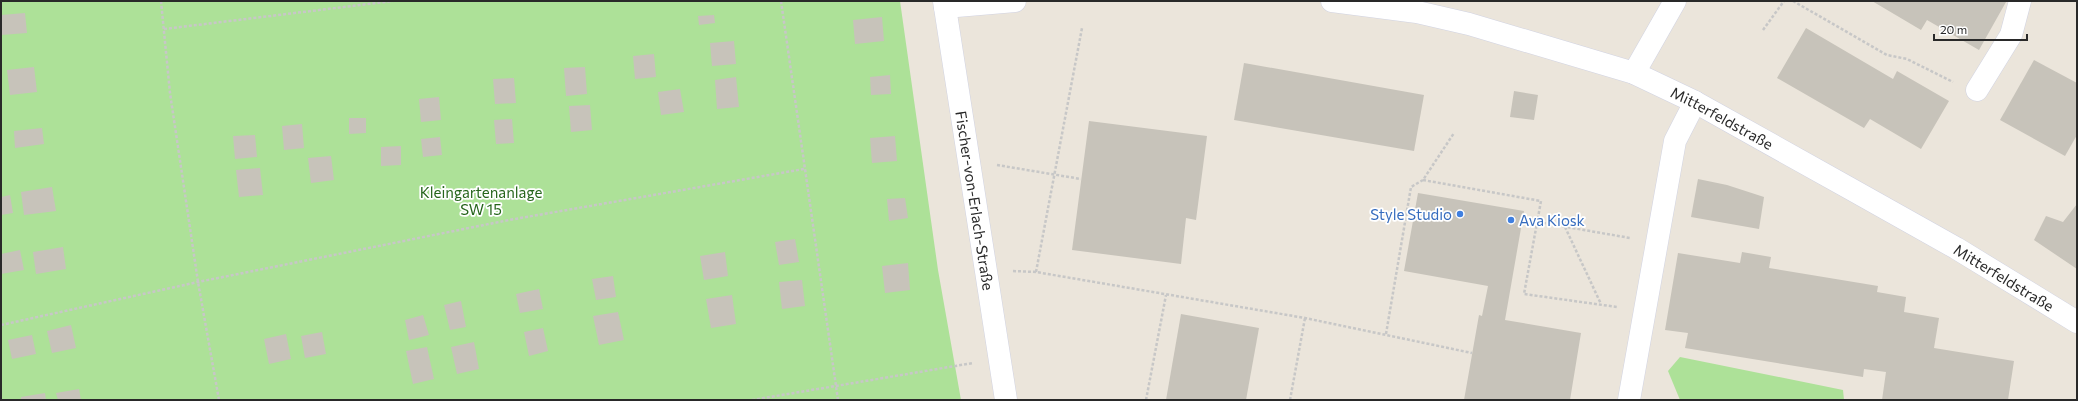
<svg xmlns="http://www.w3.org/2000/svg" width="2078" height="401" font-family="Commissioner,sans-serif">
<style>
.green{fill:#ade198}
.building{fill:#c7c3ba}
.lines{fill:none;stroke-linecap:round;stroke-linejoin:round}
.minor-casing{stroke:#d1d3e2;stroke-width:23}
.path{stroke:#c7c7c7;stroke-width:2.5;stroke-dasharray:3 2;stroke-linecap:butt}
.minor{stroke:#fff;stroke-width:22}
.shop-dot{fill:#3f7fe0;stroke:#fff;stroke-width:1.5}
.labels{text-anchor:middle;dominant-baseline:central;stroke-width:3.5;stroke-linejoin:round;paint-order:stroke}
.street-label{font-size:15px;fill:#292929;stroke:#fff}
.park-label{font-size:15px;fill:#26651b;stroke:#fff}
.shop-label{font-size:15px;fill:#366cbe;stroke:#fff;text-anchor:end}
</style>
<rect width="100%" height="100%" fill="#ebe5db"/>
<g class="green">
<polygon points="1,1 900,1 938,270 961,400 1,400"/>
<polygon points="1680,357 1843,390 1844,400 1680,400 1668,371"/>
</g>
<g class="building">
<polygon points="1872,1 2004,1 2006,2 1979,50 1927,20 1921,30"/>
<polygon points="25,13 27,33 1,35 1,15"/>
<polygon points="714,15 715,23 699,25 698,16"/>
<polygon points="882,17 884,41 855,44 853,20"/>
<polygon points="1806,28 1893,79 1897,71 1949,101 1921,149 1870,119 1864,128 1777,78"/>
<polygon points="734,41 736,64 712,66 710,43"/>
<polygon points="654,54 656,77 635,79 633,56"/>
<polygon points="2034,60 2077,83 2077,135 2065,156 2000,120"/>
<polygon points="1244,63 1424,95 1414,151 1234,120"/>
<polygon points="34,67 37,92 10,95 7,70"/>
<polygon points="585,67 587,94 566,96 564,68"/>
<polygon points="890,75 891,94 871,95 870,77"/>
<polygon points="736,77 739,107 717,109 715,80"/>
<polygon points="514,78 516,103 495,104 493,79"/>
<polygon points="680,89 684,112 661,115 658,92"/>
<polygon points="1514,91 1538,95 1534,120 1510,117"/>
<polygon points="439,97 441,120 421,122 419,99"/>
<polygon points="590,105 592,130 571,132 569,106"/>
<polygon points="349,118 366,118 366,133 349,134"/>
<polygon points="512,119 514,143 496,144 494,120"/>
<polygon points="1089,121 1207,136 1196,220 1186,218 1181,264 1072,250"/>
<polygon points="302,124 304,148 284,150 282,126"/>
<polygon points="42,128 44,144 15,148 14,131"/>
<polygon points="255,135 257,157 235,159 233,136"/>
<polygon points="895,136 897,161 872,163 870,138"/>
<polygon points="440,137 442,155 423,157 421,139"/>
<polygon points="401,146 401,165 381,166 381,147"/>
<polygon points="331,156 334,180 311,183 308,158"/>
<polygon points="260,168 263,195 239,197 236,170"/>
<polygon points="1698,179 1727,185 1764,197 1759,229 1691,217"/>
<polygon points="52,187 56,211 24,215 21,192"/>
<polygon points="1418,193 1524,211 1505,320 1581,333 1570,400 1464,400 1479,315 1482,316 1488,286 1404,271"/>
<polygon points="10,195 13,213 1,215 1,197"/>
<polygon points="905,198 908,218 889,221 887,199"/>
<polygon points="2077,204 2077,269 2034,240 2046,216 2063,222"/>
<polygon points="795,239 799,262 779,265 775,242"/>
<polygon points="63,247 66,269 36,274 33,252"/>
<polygon points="20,250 24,270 1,274 1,254"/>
<polygon points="725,252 728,276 704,280 700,256"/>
<polygon points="1742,252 1771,257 1769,268 1878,286 1877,292 1906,297 1904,312 1939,318 1934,348 2014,361 2008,400 1882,400 1886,372 1864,369 1863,377 1685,348 1688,333 1665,330 1678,253 1740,263"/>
<polygon points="908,263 910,290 885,293 882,266"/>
<polygon points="613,276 616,297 596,300 592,279"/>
<polygon points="802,280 805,306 782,309 779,282"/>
<polygon points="539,289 543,309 520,313 516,294"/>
<polygon points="732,295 736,324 711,328 706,299"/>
<polygon points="461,301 466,327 450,330 444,305"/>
<polygon points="618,312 624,340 599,345 593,316"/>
<polygon points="1181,314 1259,328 1246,400 1166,400"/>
<polygon points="423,315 429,335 409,340 405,320"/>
<polygon points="71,325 76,348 52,353 47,331"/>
<polygon points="543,328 548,351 529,356 524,332"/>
<polygon points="322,332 326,354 305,358 301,336"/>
<polygon points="286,334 291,359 269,364 264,339"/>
<polygon points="32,335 36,354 12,359 8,340"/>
<polygon points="474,342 479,369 457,374 451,347"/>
<polygon points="427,347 434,379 413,384 406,351"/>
<polygon points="79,389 81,400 58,400 56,393"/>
<polygon points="45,393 46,400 21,400 21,397"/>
</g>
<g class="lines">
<g class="minor-casing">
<g id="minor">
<path id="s1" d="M944,1L1006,400"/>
<path id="s2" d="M1332,1L1417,12L1469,24L1634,73L1695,102L1849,188L1956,248L2077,322"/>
<polyline points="945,7 1015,1"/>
<polyline points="1634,73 1675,1"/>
<polyline points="1977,90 2011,35 2020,1"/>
<polyline points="1629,400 1675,141 1695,102"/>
</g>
</g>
<g class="path">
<polyline points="161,1 170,93 198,282 219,400"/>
<polyline points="781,1 838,400"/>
<polyline points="1793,1 1887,55 1907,59 1953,82"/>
<polyline points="164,29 393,1"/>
<polyline points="1763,30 1784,1"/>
<polyline points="997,165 1081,179"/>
<polyline points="1423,180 1541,201 1524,294 1617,307"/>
<polyline points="1538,222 1630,238"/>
<polyline points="1565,227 1601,304"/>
<polyline points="1013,271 1036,272 1305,318 1472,353"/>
<polyline points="1036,272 1082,28"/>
<polyline points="1,325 198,282 509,220 804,169"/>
<polyline points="1386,334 1411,187 1423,180 1454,133"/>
<polyline points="752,400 973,363"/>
<polyline points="1146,400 1166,295"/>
<polyline points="1290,400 1305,318"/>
</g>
<use href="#minor" class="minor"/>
</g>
<g class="shop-dot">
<circle cx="1460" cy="214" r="4"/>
<circle cx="1511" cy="220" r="4"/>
</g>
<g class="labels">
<g class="street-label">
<text stroke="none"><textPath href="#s2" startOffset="410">Mitterfeldstraße</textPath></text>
<text stroke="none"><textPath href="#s1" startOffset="202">Fischer-von-Erlach-Straße</textPath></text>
<text stroke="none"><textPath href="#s2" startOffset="734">Mitterfeldstraße</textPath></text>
</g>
<g class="park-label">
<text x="481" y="192">Kleingartenanlage<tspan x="481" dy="17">SW 15</tspan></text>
</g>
<g class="shop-label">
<text x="1452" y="214">Style Studio</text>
<text x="1519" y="220" text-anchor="start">Ava Kiosk</text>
</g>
</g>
<rect width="2078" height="401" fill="none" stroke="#292929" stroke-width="4"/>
<path d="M1934 34v6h93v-6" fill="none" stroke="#292929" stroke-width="2"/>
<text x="1940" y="34" font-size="12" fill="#292929" stroke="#ffffff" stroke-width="3" paint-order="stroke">20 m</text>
</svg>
